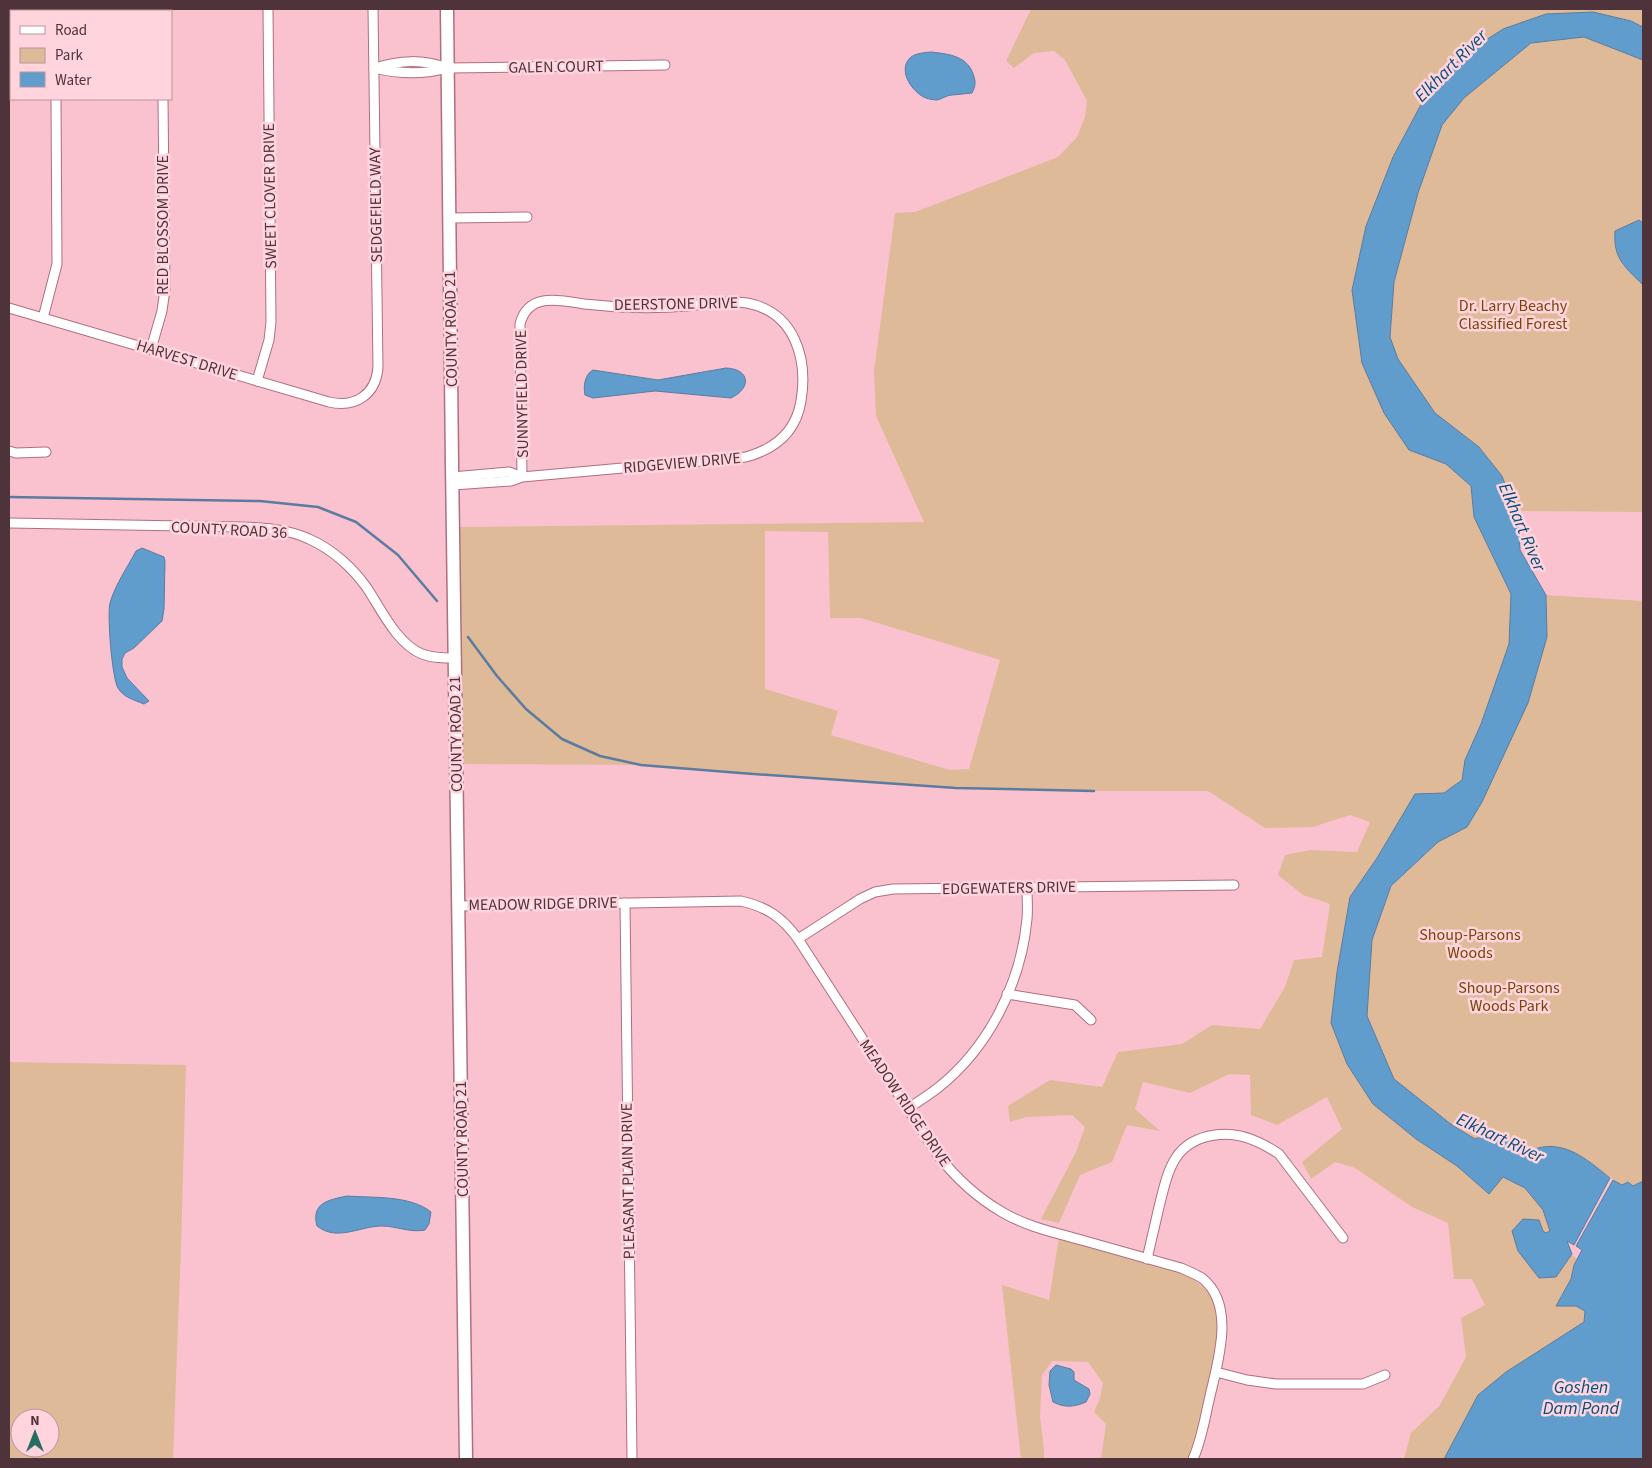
<svg xmlns="http://www.w3.org/2000/svg" width="1652" height="1468" font-family="'Source Sans 3',sans-serif">
<style>
.green{fill:#dfba99;fill-rule:evenodd}
.water{fill:#609ccc;stroke:#5b7ca0}
.lines{fill:none;stroke-linecap:round;stroke-linejoin:round}
.stream{stroke:#5b7ca0;stroke-width:2.5}
.street-casing{stroke:#af6f7f;stroke-width:11}
.secondary-casing{stroke:#af6f7f;stroke-width:15}
.street{stroke:#fff;stroke-width:9}
.secondary{stroke:#fff;stroke-width:12}
.labels{text-anchor:middle;dominant-baseline:central;stroke-width:5;stroke-linejoin:round;paint-order:stroke}
.street-label{font-size:16px;fill:#4f333a;stroke:#ffd4dd}
.park-label{font-size:16px;fill:#7a4604;stroke:#ffd4dd}
.water-label{font-size:18px;font-style:italic;fill:#024f7c;stroke:#ffd4dd}
</style>
<rect width="100%" height="100%" fill="#fac2cf"/>
<g class="green">
<path d="M1031,9H1643V27L1631,21L1546,14L1425,97L1393,157L1366,226L1409,450L1446,464L1471,486L1474,517L1511,594L1509,644L1481,724L1465,760L1462,780L1444,793L1415,795L1377,858L1350,897L1337,972L1331,1023L1416,1139L1457,1166L1489,1193L1503,1177L1525,1188L1543,1210L1551,1231L1546,1233L1542,1231L1518,1251L1539,1278L1556,1277L1572,1255L1577,1259L1574,1265L1571,1279L1556,1305L1576,1306L1585,1311V1323L1506,1372L1478,1395L1444,1459H1404L1411,1433L1440,1405L1466,1357L1461,1318L1485,1305L1472,1279H1454L1448,1223L1412,1207L1355,1168L1335,1162L1311,1179L1302,1162L1342,1129L1327,1097L1277,1125L1251,1115L1250,1075L1229,1074L1190,1093L1143,1082L1135,1109L1160,1131L1127,1125L1112,1162L1080,1175L1059,1223L1041,1219L1076,1152L1085,1127L1072,1115L1026,1117L1010,1122L1008,1106L1050,1080L1102,1087L1118,1052L1182,1044L1212,1025L1260,1029L1285,987L1294,960L1322,957L1330,904L1303,895L1278,875L1285,855L1310,850L1357,852L1370,822L1350,815L1313,827L1265,828L1208,791H1094L956,788L641,765L461,764L459,527L924,522L876,416L874,371L895,213L915,212L1058,157L1077,137L1085,117L1087,101L1065,60L1054,51L1034,53L1014,68L1006,61ZM765,531L828,532L830,618H861L1000,660L969,769L950,770L831,735L838,711L765,689Z"/>
<polygon points="1584,37 1643,60 1643,223 1639,220 1621,263 1643,285 1643,512 1515,511 1502,476 1479,447 1435,413 1398,359 1390,337 1394,282 1418,193 1442,125 1464,98 1531,43"/>
<path d="M1546,595L1643,601V1181L1633,1186L1628,1182L1622,1185L1598,1169L1545,1147L1524,1152C1509,1140 1494,1130 1475,1139L1452,1125L1394,1079L1367,1016L1372,940L1391,887L1438,842L1467,827L1482,802L1547,637Z"/>
<path d="M9,1062L186,1065L181,1248L173,1459H9ZM20,1418H50V1448H20Z"/>
<path d="M1059,1237L1184,1274C1198,1282 1210,1290 1215,1306C1224,1335 1211,1376 1204,1404C1199,1423 1196,1442 1188,1459H1101L1106,1424L1094,1412L1100,1398L1103,1383L1088,1362L1052,1361L1042,1375L1040,1416L1044,1450V1459H1021L1002,1285L1049,1300Z"/>
</g>
<g class="water">
<path d="M1593,12L1631,21L1643,27V60L1584,37L1531,43L1464,98L1442,125L1418,193L1394,282L1390,337L1398,359L1435,413L1479,447L1502,476L1515,511L1519,530L1520,550L1546,595L1547,637L1528,703L1482,802L1467,827L1438,842L1391,886L1372,940L1367,1016L1394,1079L1452,1125L1475,1139C1494,1131 1509,1140 1524,1152C1530,1150 1537,1148 1543,1147C1570,1143 1591,1163 1610,1178L1574,1245L1567,1241L1572,1254L1556,1277L1539,1278L1518,1251L1512,1231L1523,1219L1539,1220L1543,1231L1546,1233L1550,1231L1543,1210L1525,1188L1503,1177L1489,1194L1457,1166L1416,1139L1373,1104L1347,1064L1331,1023L1337,972L1350,897L1377,858L1415,794L1444,793L1462,780L1465,760L1481,724L1509,644L1511,594L1474,517L1471,486L1446,464L1409,450L1384,413L1362,363L1352,290L1366,226L1393,157L1425,97L1466,53L1503,29L1546,14Z"/>
<path d="M931,52C949,54 969,56 974,77C976,83 975,87 972,93C965,94 959,94 952,95C947,95 942,99 937,100C935,100 928,99 926,98C913,93 898,72 909,59C914,53 923,53 931,52Z"/>
<path d="M1639,220L1643,223V285C1625,267 1613,259 1615,231Z"/>
<path d="M726,368C750,369 752,388 731,398L655,391L593,398L585,395C583,386 585,374 593,370L658,380Z"/>
<path d="M142,548L164,557L165,561L164,609L162,621L134,648L125,653L122,659V667L127,678L149,701L144,704C134,700 123,697 118,688C112,678 107,615 110,603C115,585 127,568 136,551Z"/>
<polygon points="1613,1180 1622,1185 1628,1182 1633,1186 1643,1181 1643,1459 1444,1459 1478,1395 1506,1372 1584,1322 1585,1311 1576,1306 1556,1306 1571,1279 1574,1265 1582,1250 1576,1246"/>
<path d="M347,1196C373,1198 410,1195 431,1212L429,1224L425,1230C410,1233 396,1226 382,1226C360,1226 337,1242 317,1226C311,1203 328,1200 347,1196Z"/>
<path d="M1056,1365L1071,1369L1074,1372V1380L1089,1389L1090,1394L1086,1402C1074,1407 1065,1408 1053,1402L1049,1385L1050,1371Z"/>
</g>
<g class="lines">
<g class="stream">
<polyline points="9,497 260,501 318,507 356,522 398,555 437,601"/>
<polyline points="468,637 497,676 526,709 562,739 600,756 641,765 740,773 956,788 1094,791"/>
</g>
<g class="street-casing">
<g id="street">
<polyline points="55,9 55,11"/>
<polyline points="162,9 162,11"/>
<path d="M374,68C399,74 423,75 448,68L665,65"/>
<path d="M375,68C400,60 422,59 447,68"/>
<polyline points="449,218 527,217"/>
<path d="M9,308L329,402C355,408 376,395 378,367L373,9"/>
<polyline points="43,318 57,264 56,99"/>
<polyline points="151,349 162,311 165,289 163,99"/>
<polyline points="257,381 269,340 271,322 268,9"/>
<polyline points="9,451 16,453 46,452"/>
<polyline points="452,477 509,472 522,477"/>
<path d="M453,485L511,481L522,477L746,457C775,449 796,432 801,401C808,359 795,312 747,303C727,300 707,304 687,306C664,308 641,308 618,307C607,306 595,305 584,304C560,300 528,292 520,324L522,477"/>
<path d="M9,523L242,527C265,528 288,529 309,539C332,549 353,568 367,588C381,609 397,644 422,654C432,658 444,658 456,658"/>
<polyline points="625,903 632,1459"/>
<path d="M459,906L741,901C767,907 782,917 798,939L937,1154C955,1177 976,1197 1002,1212C1027,1227 1057,1233 1085,1241C1117,1250 1149,1259 1181,1268C1188,1271 1195,1274 1202,1278C1236,1305 1218,1361 1210,1396C1205,1417 1202,1439 1193,1459"/>
<polyline points="798,939 860,899 875,892 893,889 1234,885"/>
<polyline points="1007,994 1075,1005 1091,1020"/>
<path d="M907,1109C918,1102 929,1095 939,1087C989,1047 1021,983 1027,919C1028,909 1027,899 1027,889"/>
<path d="M1147,1259C1151,1241 1155,1224 1159,1207C1168,1171 1173,1141 1215,1135C1238,1131 1260,1141 1279,1154L1343,1238"/>
<polyline points="1216,1372 1247,1380 1276,1384 1363,1384 1385,1375"/>
</g>
</g>
<g class="secondary-casing">
<polyline id="secondary" points="447,9 452,465 466,1459"/>
</g>
<use href="#street" class="street"/>
<use href="#secondary" class="secondary"/>
</g>
<g class="labels">
<g class="street-label">
<text transform="translate(556 67) rotate(-1)">GALEN COURT</text>
<text transform="translate(270 196) rotate(-91)">SWEET CLOVER DRIVE</text>
<text transform="translate(376 205) rotate(-91)">SEDGEFIELD WAY</text>
<text transform="translate(163 225) rotate(-90)">RED BLOSSOM DRIVE</text>
<text transform="translate(676 304) rotate(-1)">DEERSTONE DRIVE</text>
<text transform="translate(451 329) rotate(-91)">COUNTY ROAD 21</text>
<text transform="translate(187 360) rotate(17)">HARVEST DRIVE</text>
<text transform="translate(522 394) rotate(-91)">SUNNYFIELD DRIVE</text>
<text transform="translate(682 463) rotate(-5)">RIDGEVIEW DRIVE</text>
<text transform="translate(229 530) rotate(3)">COUNTY ROAD 36</text>
<text transform="translate(456 734) rotate(-91)">COUNTY ROAD 21</text>
<text transform="translate(1009 888) rotate(-1)">EDGEWATERS DRIVE</text>
<text transform="translate(543 904) rotate(-1)">MEADOW RIDGE DRIVE</text>
<text transform="translate(905 1103) rotate(56)">MEADOW RIDGE DRIVE</text>
<text transform="translate(462 1139) rotate(-91)">COUNTY ROAD 21</text>
<text transform="translate(628 1181) rotate(-91)">PLEASANT PLAIN DRIVE</text>
</g>
<g class="park-label">
<text x="1513" y="306">Dr. Larry Beachy<tspan x="1513" dy="18">Classified Forest</tspan></text>
<text x="1470" y="935">Shoup-Parsons<tspan x="1470" dy="18">Woods</tspan></text>
<text x="1509" y="988">Shoup-Parsons<tspan x="1509" dy="18">Woods Park</tspan></text>
</g>
<g class="water-label">
<text transform="translate(1451 66) rotate(-45)">Elkhart River</text>
<text transform="translate(1522 527) rotate(67)">Elkhart River</text>
<text transform="translate(1500 1138) rotate(25)">Elkhart River</text>
<text x="1581" y="1387">Goshen<tspan x="1581" dy="21">Dam Pond</tspan></text>
</g>
</g>
<rect width="1652" height="1468" fill="none" stroke="#4f333a" stroke-width="20"/>
<rect x="10" y="10" width="162" height="90" fill="#ffd4dd" stroke="#b9949c"/>
<rect x="20" y="26" width="25" height="8" fill="#ffffff" stroke="#b9949c"/>
<text x="55" y="35" font-size="15" fill="#4f333a">Road</text>
<rect x="20" y="48" width="25" height="15" fill="#dfba99" stroke="#b9949c"/>
<text x="55" y="60" font-size="15" fill="#4f333a">Park</text>
<rect x="20" y="72" width="25" height="15" fill="#609ccc" stroke="#b9949c"/>
<text x="55" y="85" font-size="15" fill="#4f333a">Water</text>
<g transform="translate(35 1433)"><circle r="24" fill="#ffd4dd" stroke="#b9949c"/>
<path d="M0-4L9 19L0 12L-9 19Z" fill="#266d64"/>
<text y="-8" font-size="14" font-weight="bold" text-anchor="middle" fill="#4f333a">N</text>
</g>
</svg>
